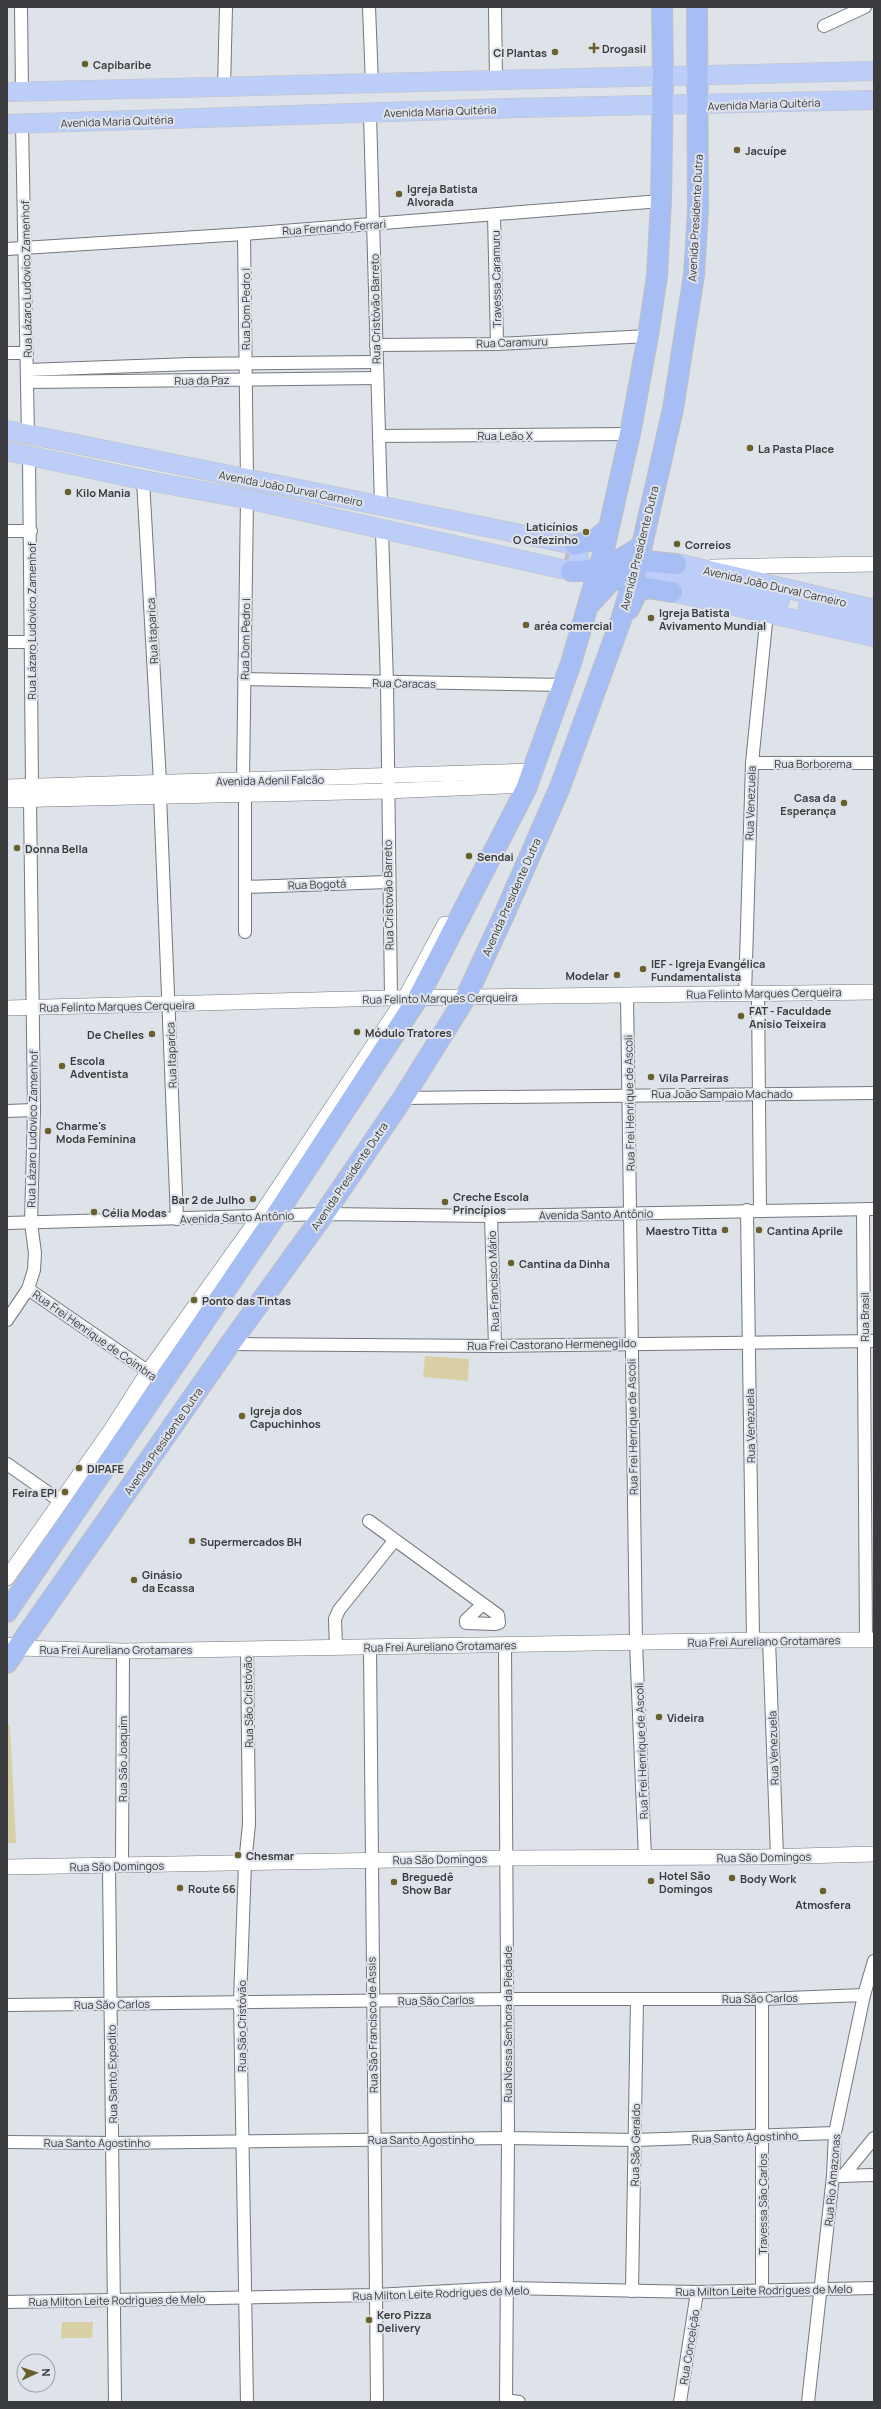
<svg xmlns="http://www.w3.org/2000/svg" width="881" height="2409" font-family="Manrope,sans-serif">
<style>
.built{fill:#d0d7e5}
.green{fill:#d8cfa4}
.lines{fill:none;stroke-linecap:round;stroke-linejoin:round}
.primary-tunnel{stroke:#bdc1c7;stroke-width:19;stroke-dasharray:19 10;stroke-linecap:butt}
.minor-casing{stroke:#74777d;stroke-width:14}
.tertiary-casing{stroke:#74777d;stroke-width:16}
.primary-casing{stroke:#c0c0c1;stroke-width:20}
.trunk-casing{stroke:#c0c0c1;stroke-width:22}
.minor{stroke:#fff;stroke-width:12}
.tertiary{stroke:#fff;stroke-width:15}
.primary{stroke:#bccef7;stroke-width:19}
.trunk{stroke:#a6bef4;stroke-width:20}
.poi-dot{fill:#6a602d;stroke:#dee2e9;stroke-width:1.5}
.labels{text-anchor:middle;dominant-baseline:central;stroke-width:4;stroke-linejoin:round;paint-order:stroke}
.poi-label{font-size:11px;font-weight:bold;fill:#3a3b3e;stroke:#dee2e9;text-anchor:start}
.street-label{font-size:11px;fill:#3a3b3e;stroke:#dee2e9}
</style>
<rect width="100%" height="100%" fill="#dee2e9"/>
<polygon class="built" points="871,1354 874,1354 874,1484 873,1484"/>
<g class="green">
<polygon points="425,1356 469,1359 468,1381 423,1377"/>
<polygon points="7,1723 10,1726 16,1843 7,1843"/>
<polygon points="62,2322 93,2322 92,2338 61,2338"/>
</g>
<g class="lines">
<polyline class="primary-tunnel" points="565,556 614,566"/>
<g class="minor-casing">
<g id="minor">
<polyline points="21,7 22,92"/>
<polyline points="369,7 372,84"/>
<polyline points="495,7 496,80"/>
<polyline points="824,26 865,7"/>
<polyline points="224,88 226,7"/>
<polyline points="370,114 381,505"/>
<polyline points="22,124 28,435"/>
<polyline points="494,215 497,344"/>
<polyline points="244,234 247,480"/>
<polyline points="7,249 244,234 661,201"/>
<polyline points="376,345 497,344 648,336"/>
<polyline points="7,353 27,353"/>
<polyline points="27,370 191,364 376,362"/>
<polyline points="27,382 377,378"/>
<polyline points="380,436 630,434"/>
<polyline points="29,456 32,786"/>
<polyline points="143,480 160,782"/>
<polyline points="7,531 31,531"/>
<polyline points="382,531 387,683 391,998"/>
<polyline points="7,642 30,642"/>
<polyline points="244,679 564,685"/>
<polyline points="752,763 874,763"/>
<polyline points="243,780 247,499"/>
<polyline points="160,795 177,1219"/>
<polyline points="245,887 388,882"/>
<polyline points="245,932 245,794"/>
<polyline points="758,993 760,1210"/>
<polyline points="745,994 752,763 767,613"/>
<polyline points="627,995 636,1643 645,1858"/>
<polyline points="403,1098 874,1093"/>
<polyline points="7,1111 34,1110"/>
<polyline points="747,1210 753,1641"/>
<polyline points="863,1210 866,1640"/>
<polyline points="491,1216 495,1346"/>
<polyline points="7,1223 324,1214 491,1216 874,1209"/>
<polyline points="28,1289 162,1381"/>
<polyline points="7,1320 28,1289 34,1270 35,1253 31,1223 34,1110 30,800"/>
<polyline points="230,1344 495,1346 874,1341"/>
<polyline points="7,1464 60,1501"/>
<polyline points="369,1521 498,1615 499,1623 495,1624 466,1623 466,1620 483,1604"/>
<polyline points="769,1640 777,1856"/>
<polyline points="505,1645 508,2138 506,2402"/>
<polyline points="370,1647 377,2402"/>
<polyline points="336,1648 335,1619 339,1610 394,1541"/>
<polyline points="122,1866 123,1651"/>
<polyline points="109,1867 115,2402"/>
<polyline points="7,2005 506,1999 762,1999 864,1995"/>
<polyline points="7,2142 113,2143 508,2138 635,2140 835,2133"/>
<polyline points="838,2176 874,2175"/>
<polyline points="843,2176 874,2138"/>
<polyline points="762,2290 762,1999"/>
<polyline points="632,2291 637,1999"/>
<polyline points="7,2302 375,2295 505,2288 697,2292 874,2288"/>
<polyline points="506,2400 519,2402"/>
<polyline points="247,2402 240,2001 245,1864 249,1824 247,1649"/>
<polyline points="680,2402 697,2292"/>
<polyline points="808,2402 833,2176 835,2133 864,1995 874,1961"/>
</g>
</g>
<g class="tertiary-casing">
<g id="tertiary">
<polyline points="713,567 874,564"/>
<polyline points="7,787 533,771"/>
<polyline points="7,800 387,791 528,785"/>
<polyline points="7,1008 391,998 874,992"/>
<polyline points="7,1578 111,1430 148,1372 259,1217 405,998 445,924"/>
<polyline points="7,1645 18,1648 123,1651 769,1640 874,1640"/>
<polyline points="7,1867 507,1858 761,1857 874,1854"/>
</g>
</g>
<g class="primary-casing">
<g id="primary">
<polyline points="7,92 874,71"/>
<polyline points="7,124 514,108 874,100"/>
<path d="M7,430L575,545C581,555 580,563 571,571L247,499L143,480L7,451"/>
<polyline points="674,578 780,600"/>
<polyline points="808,607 874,624"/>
<polyline points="874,609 681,564 663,567 655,574 657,583 672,592 874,637"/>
</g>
</g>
<g class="trunk-casing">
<g id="trunk">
<polyline points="575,545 596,539 608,529"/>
<path d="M571,571C599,573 617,562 640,547"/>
<polyline points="591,603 609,583 645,561 676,564"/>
<polyline points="629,609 637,592 647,588 672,592"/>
<polyline points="7,1612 275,1217 418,998 526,789 571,663 603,554 630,434 648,336 657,276 661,201 663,76 662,7"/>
<polyline points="7,1663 230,1344 324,1214 403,1098 466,997 504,915 560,787 621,620 637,567 673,409 694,275 698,210 697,7"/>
</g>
</g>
<use href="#minor" class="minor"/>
<use href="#tertiary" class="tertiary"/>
<use href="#primary" class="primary"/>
<use href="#trunk" class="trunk"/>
</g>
<g class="poi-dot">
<path d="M592 42h4v4h4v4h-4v4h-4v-4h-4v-4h4z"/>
<circle cx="555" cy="52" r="4"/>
<circle cx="85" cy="64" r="4"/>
<circle cx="737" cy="150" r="4"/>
<circle cx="399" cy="194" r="4"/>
<circle cx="750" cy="448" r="4"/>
<circle cx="68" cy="492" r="4"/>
<circle cx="586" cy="532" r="4"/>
<circle cx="677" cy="544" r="4"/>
<circle cx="651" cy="618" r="4"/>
<circle cx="526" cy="625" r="4"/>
<circle cx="844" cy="803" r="4"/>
<circle cx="17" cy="848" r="4"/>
<circle cx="469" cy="856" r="4"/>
<circle cx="643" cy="969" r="4"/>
<circle cx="617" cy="975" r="4"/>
<circle cx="741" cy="1016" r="4"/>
<circle cx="357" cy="1032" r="4"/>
<circle cx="152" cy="1034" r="4"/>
<circle cx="62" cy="1066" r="4"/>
<circle cx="651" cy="1077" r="4"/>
<circle cx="48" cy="1131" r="4"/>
<circle cx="253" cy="1199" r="4"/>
<circle cx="445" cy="1202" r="4"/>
<circle cx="94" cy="1212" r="4"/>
<circle cx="725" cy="1230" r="4"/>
<circle cx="759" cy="1230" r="4"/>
<circle cx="511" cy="1263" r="4"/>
<circle cx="194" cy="1300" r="4"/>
<circle cx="242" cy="1416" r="4"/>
<circle cx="79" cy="1468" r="4"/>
<circle cx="65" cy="1492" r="4"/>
<circle cx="192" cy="1541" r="4"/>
<circle cx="134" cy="1580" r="4"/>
<circle cx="659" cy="1717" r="4"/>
<circle cx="238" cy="1855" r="4"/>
<circle cx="732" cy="1878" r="4"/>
<circle cx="651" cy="1881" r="4"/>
<circle cx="394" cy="1882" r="4"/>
<circle cx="180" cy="1888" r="4"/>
<circle cx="823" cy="1891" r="4"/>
<circle cx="369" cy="2320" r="4"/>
</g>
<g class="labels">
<g class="poi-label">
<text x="602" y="48">Drogasil</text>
<text x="547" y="52" text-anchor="end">CI Plantas</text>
<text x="93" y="64">Capibaribe</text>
<text x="745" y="150">Jacuípe</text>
<text x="407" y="188">Igreja Batista<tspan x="407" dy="13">Alvorada</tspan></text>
<text x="758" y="448">La Pasta Place</text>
<text x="76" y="492">Kilo Mania</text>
<text x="578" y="526" text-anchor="end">Laticínios<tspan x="578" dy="13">O Cafezinho</tspan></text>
<text x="685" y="544">Correios</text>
<text x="659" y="612">Igreja Batista<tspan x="659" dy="13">Avivamento Mundial</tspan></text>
<text x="534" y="625">aréa comercial</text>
<text x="836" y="797" text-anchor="end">Casa da<tspan x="836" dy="13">Esperança</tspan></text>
<text x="25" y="848">Donna Bella</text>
<text x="477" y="856">Sendai</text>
<text x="651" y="963">IEF - Igreja Evangélica<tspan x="651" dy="13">Fundamentalista</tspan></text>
<text x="609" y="975" text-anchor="end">Modelar</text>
<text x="749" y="1010">FAT - Faculdade<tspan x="749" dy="13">Anísio Teixeira</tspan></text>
<text x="365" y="1032">Módulo Tratores</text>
<text x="144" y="1034" text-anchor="end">De Chelles</text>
<text x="70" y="1060">Escola<tspan x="70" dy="13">Adventista</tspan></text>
<text x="659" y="1077">Vila Parreiras</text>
<text x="56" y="1125">Charme's<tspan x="56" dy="13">Moda Feminina</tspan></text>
<text x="453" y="1196">Creche Escola<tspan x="453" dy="13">Princípios</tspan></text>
<text x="245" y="1199" text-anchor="end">Bar 2 de Julho</text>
<text x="102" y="1212">Célia Modas</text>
<text x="717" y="1230" text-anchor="end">Maestro Titta</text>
<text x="767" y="1230">Cantina Aprile</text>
<text x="519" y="1263">Cantina da Dinha</text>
<text x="202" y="1300">Ponto das Tintas</text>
<text x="250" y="1410">Igreja dos<tspan x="250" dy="13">Capuchinhos</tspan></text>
<text x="87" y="1468">DIPAFE</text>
<text x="57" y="1492" text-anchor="end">Feira EPI</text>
<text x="200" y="1541">Supermercados BH</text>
<text x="142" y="1574">Ginásio<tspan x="142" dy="13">da Ecassa</tspan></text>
<text x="667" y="1717">Videira</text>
<text x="246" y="1855">Chesmar</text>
<text x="659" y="1875">Hotel São<tspan x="659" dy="13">Domingos</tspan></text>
<text x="402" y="1876">Breguedê<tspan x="402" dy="13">Show Bar</tspan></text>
<text x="740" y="1878">Body Work</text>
<text x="188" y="1888">Route 66</text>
<text x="823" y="1904" text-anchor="middle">Atmosfera</text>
<text x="377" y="2314">Kero Pizza<tspan x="377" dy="13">Delivery</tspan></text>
</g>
<g class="street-label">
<text transform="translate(764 104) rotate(-2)">Avenida Maria Quitéria</text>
<text transform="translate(440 111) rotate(-2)">Avenida Maria Quitéria</text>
<text transform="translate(117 121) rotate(-2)">Avenida Maria Quitéria</text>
<text transform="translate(695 218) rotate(-87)">Avenida Presidente Dutra</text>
<text transform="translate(334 227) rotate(-4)">Rua Fernando Ferrari</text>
<text transform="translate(26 279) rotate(-91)">Rua Lázaro Ludovico Zamenhof</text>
<text transform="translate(496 279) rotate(-91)">Travessa Caramuru</text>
<text transform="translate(245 309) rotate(-90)">Rua Dom Pedro I</text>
<text transform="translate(375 309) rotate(-91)">Rua Cristóvão Barreto</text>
<text transform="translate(512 342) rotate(-2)">Rua Caramuru</text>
<text transform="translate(202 380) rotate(-1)">Rua da Paz</text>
<text x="505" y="435">Rua Leão X</text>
<text transform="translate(291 488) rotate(11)">Avenida João Durval Carneiro</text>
<text transform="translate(639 548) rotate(-76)">Avenida Presidente Dutra</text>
<text transform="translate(775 586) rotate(13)">Avenida João Durval Carneiro</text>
<text transform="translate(31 621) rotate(-90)">Rua Lázaro Ludovico Zamenhof</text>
<text transform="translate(152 631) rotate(-93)">Rua Itaparica</text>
<text transform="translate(245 639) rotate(-89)">Rua Dom Pedro I</text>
<text transform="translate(404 683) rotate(1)">Rua Caracas</text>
<text x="813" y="763">Rua Borborema</text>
<text transform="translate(270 780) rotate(-1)">Avenida Adenil Falcão</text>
<text transform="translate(750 803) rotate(-88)">Rua Venezuela</text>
<text transform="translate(317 884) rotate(-2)">Rua Bogotá</text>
<text transform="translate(388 895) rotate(-91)">Rua Cristovão Barreto</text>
<text transform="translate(511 897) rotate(-66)">Avenida Presidente Dutra</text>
<text transform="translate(764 993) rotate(-1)">Rua Felinto Marques Cerqueira</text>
<text transform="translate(440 998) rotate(-1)">Rua Felinto Marques Cerqueira</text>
<text transform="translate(117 1006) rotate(-1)">Rua Felinto Marques Cerqueira</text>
<text transform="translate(171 1055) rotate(-92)">Rua Itaparica</text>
<text x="722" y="1093">Rua João Sampaio Machado</text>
<text transform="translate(629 1103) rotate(-91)">Rua Frei Henrique de Ascoli</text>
<text transform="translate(32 1129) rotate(-89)">Rua Lázaro Ludovico Zamenhof</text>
<text transform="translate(349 1176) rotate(-56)">Avenida Presidente Dutra</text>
<text transform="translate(596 1214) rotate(-1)">Avenida Santo Antônio</text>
<text transform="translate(237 1217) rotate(-2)">Avenida Santo Antônio</text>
<text transform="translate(493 1281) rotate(-92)">Rua Francisco Mário</text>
<text transform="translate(864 1317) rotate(-90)">Rua Brasil</text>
<text transform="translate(95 1335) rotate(35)">Rua Frei Henrique de Coimbra</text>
<text transform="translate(552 1344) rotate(-1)">Rua Frei Castorano Hermenegildo</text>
<text transform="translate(750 1426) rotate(-91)">Rua Venezuela</text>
<text transform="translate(632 1427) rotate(-91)">Rua Frei Henrique de Ascoli</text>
<text transform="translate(163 1441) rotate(-55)">Avenida Presidente Dutra</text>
<text transform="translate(764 1641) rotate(-1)">Rua Frei Aureliano Grotamares</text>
<text transform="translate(440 1646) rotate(-1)">Rua Frei Aureliano Grotamares</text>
<text x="116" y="1649">Rua Frei Aureliano Grotamares</text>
<text transform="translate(248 1702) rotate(-91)">Rua São Cristóvão</text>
<text transform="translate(773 1748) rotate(-92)">Rua Venezuela</text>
<text transform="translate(641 1751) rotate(-92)">Rua Frei Henrique de Ascoli</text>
<text transform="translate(122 1759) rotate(-90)">Rua São Joaquim</text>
<text transform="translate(764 1857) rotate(-1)">Rua São Domingos</text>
<text transform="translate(440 1859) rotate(-1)">Rua São Domingos</text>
<text transform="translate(117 1866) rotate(-1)">Rua São Domingos</text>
<text transform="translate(760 1998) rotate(-1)">Rua São Carlos</text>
<text transform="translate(436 2000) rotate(-1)">Rua São Carlos</text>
<text transform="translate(112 2004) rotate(-1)">Rua São Carlos</text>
<text transform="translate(507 2024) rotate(-90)">Rua Nossa Senhora da Piedade</text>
<text transform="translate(372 2025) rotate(-91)">Rua São Francisco de Assis</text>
<text transform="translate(241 2026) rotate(-90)">Rua São Cristóvão</text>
<text transform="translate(112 2074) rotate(-91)">Rua Santo Expedito</text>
<text transform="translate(745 2137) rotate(-2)">Rua Santo Agostinho</text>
<text x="421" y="2139">Rua Santo Agostinho</text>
<text x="97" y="2142">Rua Santo Agostinho</text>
<text transform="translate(635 2145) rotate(-89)">Rua São Geraldo</text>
<text transform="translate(832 2180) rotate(-85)">Rua Rio Amazonas</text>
<text transform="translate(762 2204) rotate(-90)">Travessa São Carlos</text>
<text transform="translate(764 2290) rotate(-1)">Rua Milton Leite Rodrigues de Melo</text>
<text transform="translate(441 2293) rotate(-2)">Rua Milton Leite Rodrigues de Melo</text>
<text transform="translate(117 2300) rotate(-1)">Rua Milton Leite Rodrigues de Melo</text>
<text transform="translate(689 2347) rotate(-81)">Rua Conceição</text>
</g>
</g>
<rect width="881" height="2409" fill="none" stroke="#3a3b3e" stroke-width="16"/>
<g transform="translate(36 2373) rotate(87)"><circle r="19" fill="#dee2e9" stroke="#9c9fa5"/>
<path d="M0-3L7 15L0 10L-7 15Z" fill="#6a602d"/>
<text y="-6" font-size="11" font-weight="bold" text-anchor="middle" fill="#3a3b3e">N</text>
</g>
</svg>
